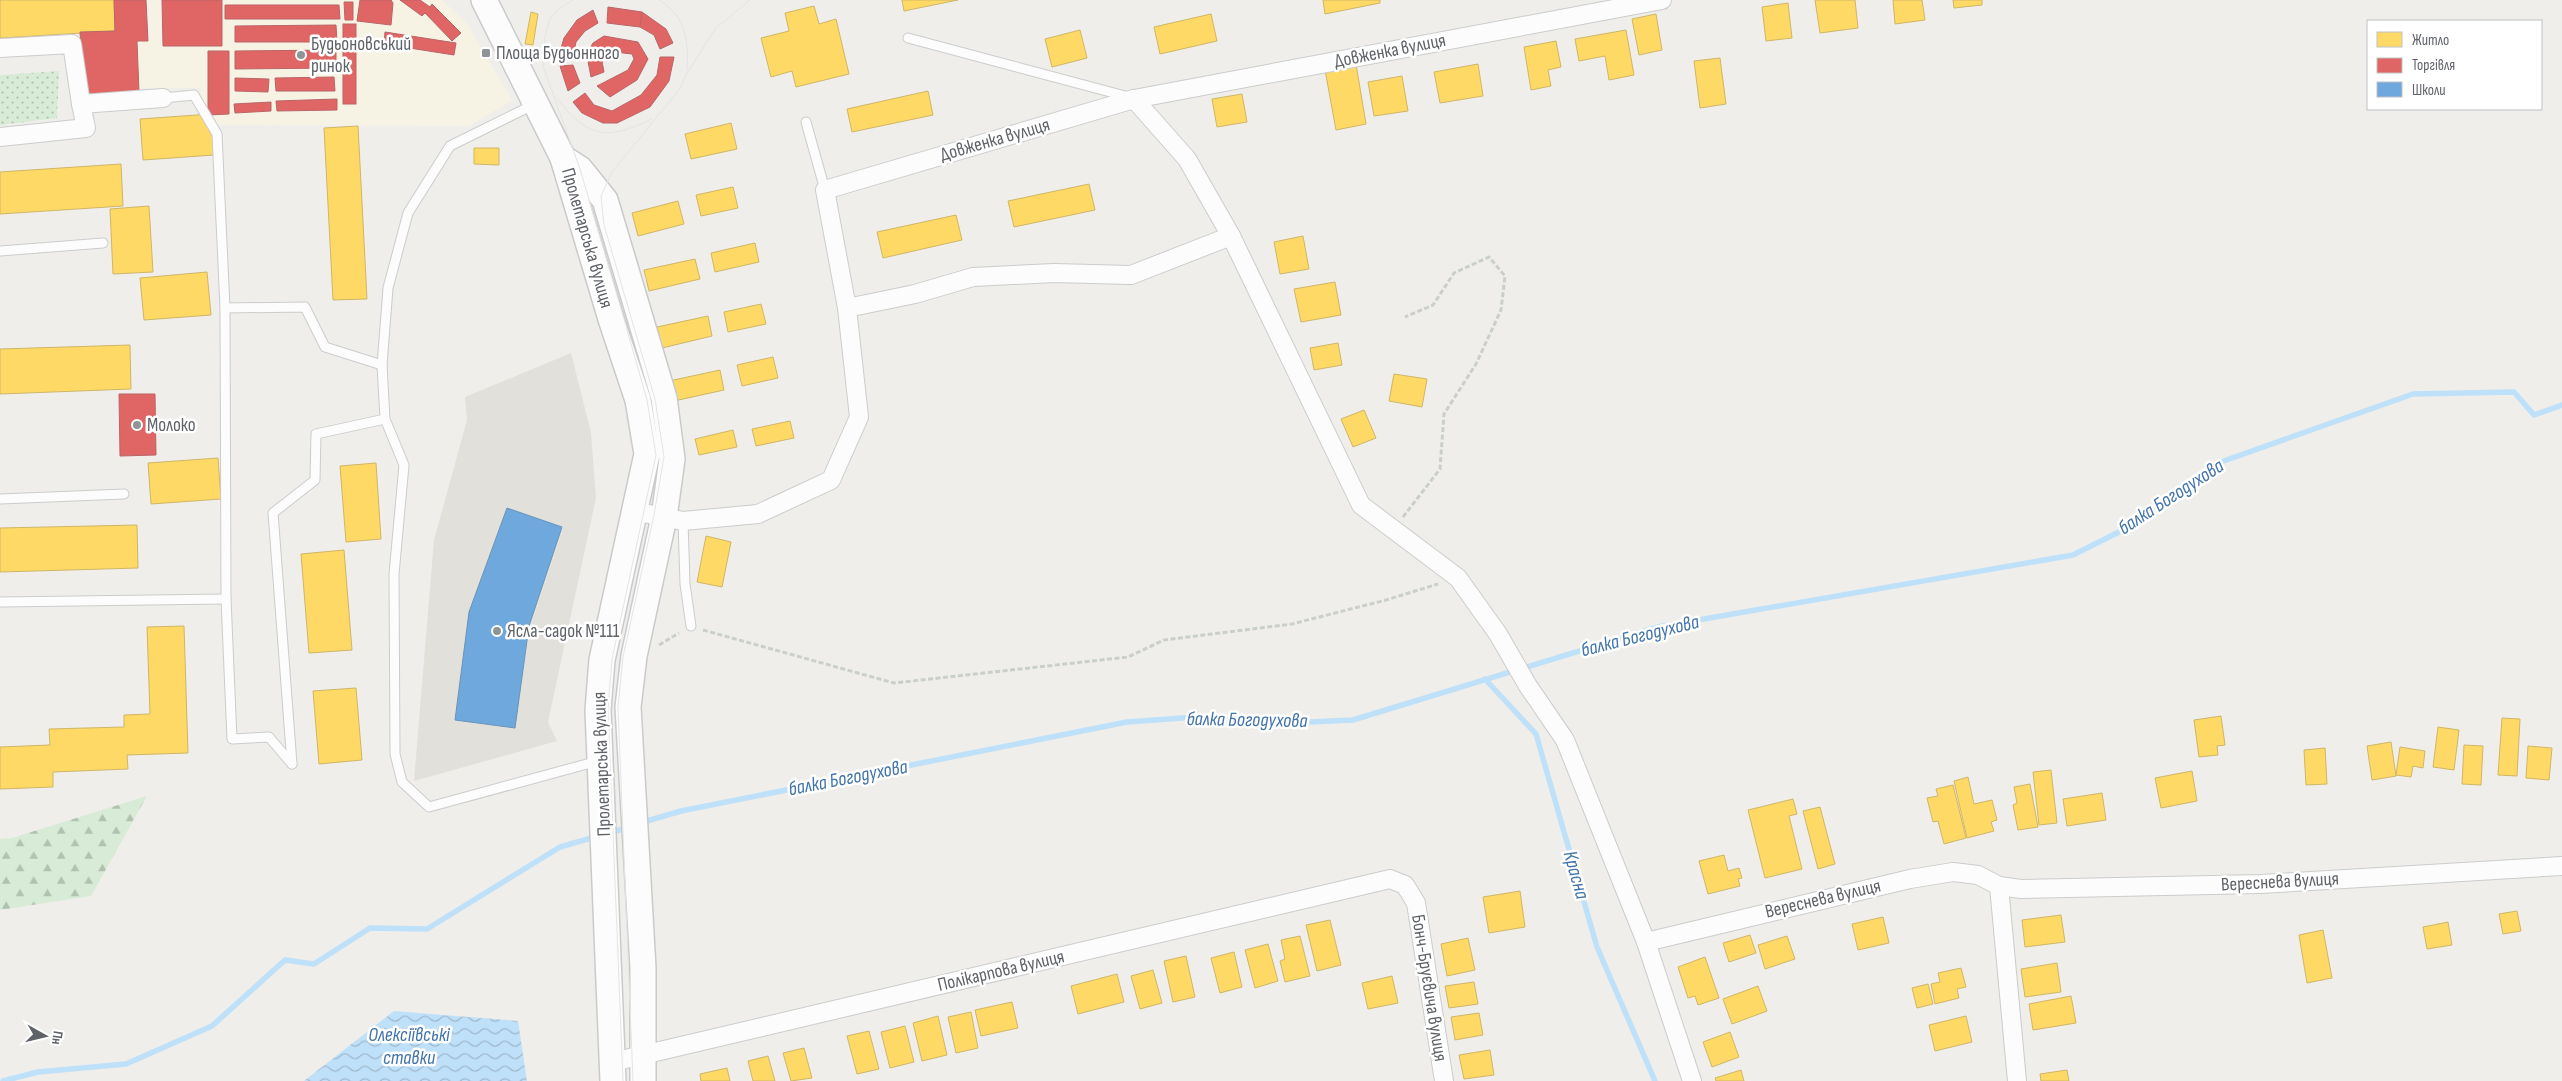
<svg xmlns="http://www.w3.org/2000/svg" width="2562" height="1081" font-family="'Sofia Sans Condensed',sans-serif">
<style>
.commercial{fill:#f7f3e4}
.education{fill:#e2e0da}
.forest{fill:url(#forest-firs)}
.park{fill:url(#park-dots)}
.water{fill:url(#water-waves)}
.homes{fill:#ffd966;stroke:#cfb667}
.shops{fill:#e06666;stroke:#b96567}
.schools{fill:#6fa8dc;stroke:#6a93b9}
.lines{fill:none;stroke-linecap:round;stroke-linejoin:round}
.stream{stroke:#bfe0f9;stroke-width:5.5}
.lane-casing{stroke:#cbcccc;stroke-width:11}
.street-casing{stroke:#cbcccc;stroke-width:20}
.secondary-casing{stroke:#cacacb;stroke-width:28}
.path{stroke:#cacfcc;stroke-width:3;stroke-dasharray:5 2.5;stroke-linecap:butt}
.lane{stroke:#fdfcfc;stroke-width:9}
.street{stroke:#fdfcfc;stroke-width:18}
.secondary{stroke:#fdfcfc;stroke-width:25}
.tram{stroke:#e4e4e4;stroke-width:1}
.poi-dot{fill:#919496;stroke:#fff;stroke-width:2}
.labels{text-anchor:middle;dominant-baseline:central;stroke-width:5;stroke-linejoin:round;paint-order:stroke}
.poi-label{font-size:19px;fill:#5f6368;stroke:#fff;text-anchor:start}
.street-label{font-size:19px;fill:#5f6368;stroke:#fff}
.water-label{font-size:20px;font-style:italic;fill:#4174aa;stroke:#fff}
</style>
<defs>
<pattern id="forest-firs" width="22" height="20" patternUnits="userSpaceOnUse" patternTransform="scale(1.25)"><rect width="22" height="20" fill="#d8ebd6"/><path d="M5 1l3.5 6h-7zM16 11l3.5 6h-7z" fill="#b2c2b1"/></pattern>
<pattern id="park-dots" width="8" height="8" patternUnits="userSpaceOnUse" patternTransform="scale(1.25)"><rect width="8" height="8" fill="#d8ebd6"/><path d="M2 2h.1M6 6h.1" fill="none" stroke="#b2c2b1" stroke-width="1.8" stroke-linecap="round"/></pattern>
<pattern id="water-waves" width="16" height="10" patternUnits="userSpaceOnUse" patternTransform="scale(1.25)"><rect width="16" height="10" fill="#bfe0f9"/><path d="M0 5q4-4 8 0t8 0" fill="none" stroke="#9eb9cd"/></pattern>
</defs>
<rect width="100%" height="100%" fill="#efeeea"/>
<polygon class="commercial" points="113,0 442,0 466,22 512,100 469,126 202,125 201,88 118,88"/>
<polygon class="education" points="571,353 591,433 596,498 548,722 557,741 414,781 434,540 467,420 465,397"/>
<polygon class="forest" points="147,796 91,896 0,910 0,839 12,838"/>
<polygon class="park" points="59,71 57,118 0,125 0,75"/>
<polygon class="water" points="394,1011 518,1021 527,1081 304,1081"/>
<g class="homes">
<polygon points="0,0 114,0 115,31 0,38"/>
<polygon points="902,0 958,0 904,11"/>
<polygon points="1323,0 1380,0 1380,3 1325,14"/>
<polygon points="1815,0 1855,0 1858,28 1820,33"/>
<polygon points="1893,0 1922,0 1925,20 1895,24"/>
<polygon points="1953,0 1982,0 1982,5 1954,8"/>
<polygon points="1788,3 1792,38 1766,41 1762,7"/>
<polygon points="814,6 819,24 836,19 849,74 796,87 792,71 771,77 761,38 789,31 785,13"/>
<polygon points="531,12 538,14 533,45 525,44"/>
<polygon points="1211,14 1217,41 1160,54 1154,27"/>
<polygon points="1656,14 1662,50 1639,55 1632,19"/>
<polygon points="1080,30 1087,58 1052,67 1045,39"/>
<polygon points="1626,30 1634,75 1609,80 1605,56 1579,61 1575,39"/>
<polygon points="1556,41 1561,67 1548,70 1551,86 1531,90 1524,47"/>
<polygon points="1720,58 1726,104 1700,108 1694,61"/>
<polygon points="1356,64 1366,124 1336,130 1325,70"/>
<polygon points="1478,64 1483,96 1440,103 1434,72"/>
<polygon points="1402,76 1408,111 1374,116 1368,82"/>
<polygon points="928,91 933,115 852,132 847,109"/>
<polygon points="1242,94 1247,122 1217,127 1212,99"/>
<polygon points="211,114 214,155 143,160 140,119"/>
<polygon points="731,123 737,149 691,159 685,134"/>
<polygon points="358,126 367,299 333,300 324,128"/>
<polygon points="474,148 499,148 499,165 474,164"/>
<polygon points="121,164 123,206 0,214 0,172"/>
<polygon points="1089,184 1095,210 1014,227 1008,201"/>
<polygon points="733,187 738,208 701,216 696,195"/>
<polygon points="678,201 684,224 638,236 632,213"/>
<polygon points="149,206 153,272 113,274 110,209"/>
<polygon points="956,215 962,240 883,258 877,232"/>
<polygon points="1303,236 1309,269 1280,274 1274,242"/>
<polygon points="755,243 759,262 715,272 711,253"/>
<polygon points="695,259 700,279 649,291 644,270"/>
<polygon points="207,272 211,315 144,320 140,278"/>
<polygon points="1335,282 1341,315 1301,322 1294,289"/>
<polygon points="761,304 766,324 728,332 724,312"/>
<polygon points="708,316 712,336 662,348 657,327"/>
<polygon points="1338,343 1342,365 1314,370 1310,348"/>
<polygon points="130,345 131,389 0,394 0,349"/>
<polygon points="773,357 778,378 742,386 737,365"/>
<polygon points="720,370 724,390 674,401 669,381"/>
<polygon points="1394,374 1427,379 1422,407 1389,401"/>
<polygon points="1364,410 1376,438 1353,447 1341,419"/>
<polygon points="790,421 794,438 756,446 752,429"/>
<polygon points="733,430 737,447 699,455 695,439"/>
<polygon points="218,458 221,499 151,504 148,463"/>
<polygon points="376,463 381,539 346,542 340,466"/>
<polygon points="137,525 138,568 0,572 0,528"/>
<polygon points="706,536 731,542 722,587 697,582"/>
<polygon points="344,550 352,650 309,653 301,554"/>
<polygon points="184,626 188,753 127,755 128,769 53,772 53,787 0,789 0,747 50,745 49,729 124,727 124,715 150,714 147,627"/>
<polygon points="356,688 362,760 319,764 313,691"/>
<polygon points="2221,716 2225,745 2217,746 2218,755 2199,757 2194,720"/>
<polygon points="2502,718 2520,719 2517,776 2498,775"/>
<polygon points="2438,727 2459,730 2454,770 2433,767"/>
<polygon points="2391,742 2396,776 2372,780 2367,746"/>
<polygon points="2464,745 2483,746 2481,785 2462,784"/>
<polygon points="2528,746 2552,748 2549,780 2526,778"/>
<polygon points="2400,747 2425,751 2423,768 2413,766 2411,777 2396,775"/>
<polygon points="2325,748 2327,784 2306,785 2304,750"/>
<polygon points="2051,770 2057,823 2039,825 2033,772"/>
<polygon points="2192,771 2197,801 2161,808 2155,778"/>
<polygon points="1968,777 1974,804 1992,800 1997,820 1991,822 1994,831 1967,838 1954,781"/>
<polygon points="2030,784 2038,827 2018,830 2013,805 2017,803 2014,787"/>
<polygon points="1953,785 1966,838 1944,844 1938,821 1933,822 1927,798 1938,796 1936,789"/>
<polygon points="2102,793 2106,820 2067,826 2063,799"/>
<polygon points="1793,799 1797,814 1789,816 1802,869 1765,878 1748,810"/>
<polygon points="1820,807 1835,864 1818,869 1803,811"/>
<polygon points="1724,855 1728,871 1739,868 1742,878 1738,879 1740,886 1708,894 1699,861"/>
<polygon points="1520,891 1525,927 1489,933 1483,897"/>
<polygon points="2517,911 2521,931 2503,934 2499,914"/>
<polygon points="2061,915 2065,942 2025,947 2022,920"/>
<polygon points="1883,917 1889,943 1858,950 1852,924"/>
<polygon points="1330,920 1341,965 1317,971 1306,925"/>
<polygon points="2448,922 2452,945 2427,949 2423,927"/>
<polygon points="2323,930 2332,978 2307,983 2299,935"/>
<polygon points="1750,935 1756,953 1729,962 1723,943"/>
<polygon points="1300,936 1310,976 1285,982 1280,961 1285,959 1281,940"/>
<polygon points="1787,936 1795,959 1765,969 1758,945"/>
<polygon points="1468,938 1475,970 1447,976 1441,944"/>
<polygon points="1268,944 1278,981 1255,988 1245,950"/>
<polygon points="1234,952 1242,987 1220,993 1211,958"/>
<polygon points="1186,956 1195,997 1173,1002 1164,961"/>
<polygon points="1705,957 1719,998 1698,1005 1695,996 1688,998 1678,967"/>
<polygon points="2057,963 2061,992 2025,997 2021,969"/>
<polygon points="1961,968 1966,987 1957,989 1959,998 1935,1004 1931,984 1940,982 1938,973"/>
<polygon points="1153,970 1162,1003 1140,1009 1131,976"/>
<polygon points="1117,974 1124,1002 1078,1014 1071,986"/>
<polygon points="1392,976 1398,1003 1368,1009 1362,983"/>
<polygon points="1474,982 1478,1004 1449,1008 1445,986"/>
<polygon points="1928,984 1933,1004 1917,1008 1912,988"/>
<polygon points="1758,986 1767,1011 1732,1024 1723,999"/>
<polygon points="2071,996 2076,1023 2033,1030 2029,1004"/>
<polygon points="1012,1002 1018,1028 981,1036 975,1010"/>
<polygon points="971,1012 978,1048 956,1053 948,1017"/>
<polygon points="1479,1013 1483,1035 1455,1040 1451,1017"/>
<polygon points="938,1016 947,1055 922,1061 913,1023"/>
<polygon points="1966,1016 1972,1042 1935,1051 1929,1025"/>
<polygon points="905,1026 914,1062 890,1068 881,1032"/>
<polygon points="869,1031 879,1069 857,1074 847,1036"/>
<polygon points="1730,1032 1739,1057 1712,1067 1703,1042"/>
<polygon points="804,1048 812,1078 791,1081 783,1053"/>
<polygon points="1490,1050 1494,1075 1464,1079 1459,1055"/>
<polygon points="768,1056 775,1081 753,1081 748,1061"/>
<polygon points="727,1068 730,1081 701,1081 700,1074"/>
<polygon points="1741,1070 1744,1081 1716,1081 1715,1078"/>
<polygon points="2067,1070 2069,1081 2041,1081 2040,1074"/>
</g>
<g class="shops">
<polygon points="114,0 146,0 148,41 137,41 139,92 84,95 80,32 115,31"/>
<polygon points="162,0 222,0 222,46 163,46"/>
<polygon points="360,0 391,0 393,3 391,25 357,21"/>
<polygon points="400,0 420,0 430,7 432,4 461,33 452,41 425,13 422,16"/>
<polygon points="344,2 353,2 353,20 345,20"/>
<polygon points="225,5 339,5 340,19 225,19"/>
<polygon points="608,7 642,12 640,27 607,23"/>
<polygon points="593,10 598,23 585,31 576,42 573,56 559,55 564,38 577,20"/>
<polygon points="642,12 666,29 673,43 660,49 654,35 640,27"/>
<rect x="343" y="24" width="13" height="80"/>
<polygon points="336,25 337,42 235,42 235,26"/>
<polygon points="385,32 456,43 454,55 384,44"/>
<polygon points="604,36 638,42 648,59 637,80 610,97 597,86 628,70 634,59 632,54 605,51 601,56 604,72 591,77 587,56 589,50 593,43"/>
<polygon points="336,50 336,68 235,69 235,51"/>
<polygon points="208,51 229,51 229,114 208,115"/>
<polygon points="660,57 674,57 669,81 650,107 617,123 603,123 582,113 573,102 585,93 594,105 612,111 641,95 657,75"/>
<polygon points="573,65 580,83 568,91 560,66"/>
<polygon points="334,77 335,91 276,91 275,78"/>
<polygon points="235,78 269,79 268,92 235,91"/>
<polygon points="337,99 337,110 277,111 276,101"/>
<polygon points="271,102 271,111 235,113 234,104"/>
<polygon points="119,394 155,394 156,455 120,456"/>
</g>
<polygon class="schools" points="507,508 562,527 529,626 515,728 455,720 469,612"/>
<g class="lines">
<g class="stream">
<polyline points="1485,679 1536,734 1597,947 1655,1081"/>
<polyline points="640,823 681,811 1127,722 1196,717 1266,724 1353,720 1658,627 2073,555 2133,525 2218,463 2413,394 2514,392 2534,415 2562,405"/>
<polyline points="609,833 629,827"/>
<polyline points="3,1081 38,1072 126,1064 212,1026 285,960 314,964 370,928 427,929 560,847 598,836"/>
</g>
<g class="lane-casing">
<g id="lane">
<polyline points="908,38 1129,97"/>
<polyline points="163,98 194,95 217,134 225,308"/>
<polyline points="806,122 825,190"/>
<polyline points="0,251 103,243"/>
<polyline points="385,419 404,465 394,574 395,754 402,782 429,807 598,761"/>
<polyline points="0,499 124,494"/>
<polyline points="683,521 685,584 691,626"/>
<polyline points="0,602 226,599"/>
<polyline points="292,764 273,513 315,480 316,434 385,419 382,365 388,288 408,213 450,146 535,104"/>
<polyline points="292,764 269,737 232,739 226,599 225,308 305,307 325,347 382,365"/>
</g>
</g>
<g class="street-casing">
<g id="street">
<polyline points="0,48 72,44 81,104 163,98"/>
<polyline points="1134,99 1187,159 1231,236 1361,505 1458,578 1498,634 1528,686 1565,740 1646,942 1692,1081"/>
<polyline points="0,137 86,128 81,104"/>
<polyline points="847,308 915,294 973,277 1054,273 1131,275 1231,236"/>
<polyline points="634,511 683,521 758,514 831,480 859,417 847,308 825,190 1134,99 1662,0"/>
<polyline points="1999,886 2017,1081"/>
<polyline points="1646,942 1910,879 1953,872 1978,875 1999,886 2021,889 2261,884 2562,866"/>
<polyline points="613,1062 1390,879 1405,885 1416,903 1444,1081"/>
</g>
</g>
<g class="secondary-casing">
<g id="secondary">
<polyline points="484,0 563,158 611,319 638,400 647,454 602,660 598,710 613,1081"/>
<polyline points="563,158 580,169 605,200 664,398 672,459 664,517 634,656 628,707 643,968 643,1081"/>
</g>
</g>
<g class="path">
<polyline points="1403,517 1440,469 1444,414 1476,364 1501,310 1505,276 1489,257 1454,273 1433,305 1405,317"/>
<polyline points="703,630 894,683 1128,657 1164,640 1292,624 1386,600 1438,584"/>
<polyline points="659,645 679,633"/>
</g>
<use href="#lane" class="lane"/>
<use href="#street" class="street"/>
<use href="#secondary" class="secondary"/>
<g class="tram">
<polyline points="573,0 557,10 549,21 545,37 543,66 580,169 624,319 647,400 656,455 612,659 608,709 623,1081"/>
<path d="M659,0C686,15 689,42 687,70"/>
<path d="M558,100C590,139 607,140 652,119"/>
<polyline points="633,1081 618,708 623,657 654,515 664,457 655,399 604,225 601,196 612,172 679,90 687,73 716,28 750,0"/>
</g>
</g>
<g class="poi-dot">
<rect x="481" y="48" width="10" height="10" rx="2.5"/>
<circle cx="301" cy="55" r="5"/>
<circle cx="137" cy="425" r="5"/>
<circle cx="497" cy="631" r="5"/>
</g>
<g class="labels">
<g class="poi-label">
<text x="311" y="44">Будьоновський<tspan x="311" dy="22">ринок</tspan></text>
<text x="496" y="53">Площа Будьонного</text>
<text x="147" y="425">Молоко</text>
<text x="507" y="631">Ясла-садок №111</text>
</g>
<g class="street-label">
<text transform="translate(1390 51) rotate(-11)">Довженка вулиця</text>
<text transform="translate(995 140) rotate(-16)">Довженка вулиця</text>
<text transform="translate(587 238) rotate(74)">Пролетарська вулиця</text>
<text transform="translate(602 764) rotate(-92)">Пролетарська вулиця</text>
<text transform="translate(2280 882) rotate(-3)">Вереснева вулиця</text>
<text transform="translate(1823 899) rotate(-13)">Вереснева вулиця</text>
<text transform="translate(1001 971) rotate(-13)">Полікарпова вулиця</text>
<text transform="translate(1429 988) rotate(81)">Бонч-Бруєвича вулиця</text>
</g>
<g class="water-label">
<text transform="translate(2171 497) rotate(-33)">балка Богодухова</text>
<text transform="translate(1640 636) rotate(-14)">балка Богодухова</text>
<text transform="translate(1247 720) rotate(1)">балка Богодухова</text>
<text transform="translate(848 778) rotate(-11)">балка Богодухова</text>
<text transform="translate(1576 875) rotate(74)">Красна</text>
<text x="409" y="1035">Олексіївські<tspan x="409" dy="23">ставки</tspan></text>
</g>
</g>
<rect x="2367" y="20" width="175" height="90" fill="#ffffff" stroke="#bfc1c3"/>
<rect x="2377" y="32" width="25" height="15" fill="#ffd966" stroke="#bfc1c3"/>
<text x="2412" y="45" font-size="15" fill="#5f6368">Житло</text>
<rect x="2377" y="58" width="25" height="15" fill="#e06666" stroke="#bfc1c3"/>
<text x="2412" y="70" font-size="15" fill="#5f6368">Торгівля</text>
<rect x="2377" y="82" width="25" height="15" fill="#6fa8dc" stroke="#bfc1c3"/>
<text x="2412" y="95" font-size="15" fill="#5f6368">Школи</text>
<g transform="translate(45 1036) rotate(98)" stroke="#ffffff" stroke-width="4" paint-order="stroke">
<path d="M0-4L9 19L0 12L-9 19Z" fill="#5f6368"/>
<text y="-8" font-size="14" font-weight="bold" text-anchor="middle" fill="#5f6368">Пн</text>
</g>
</svg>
